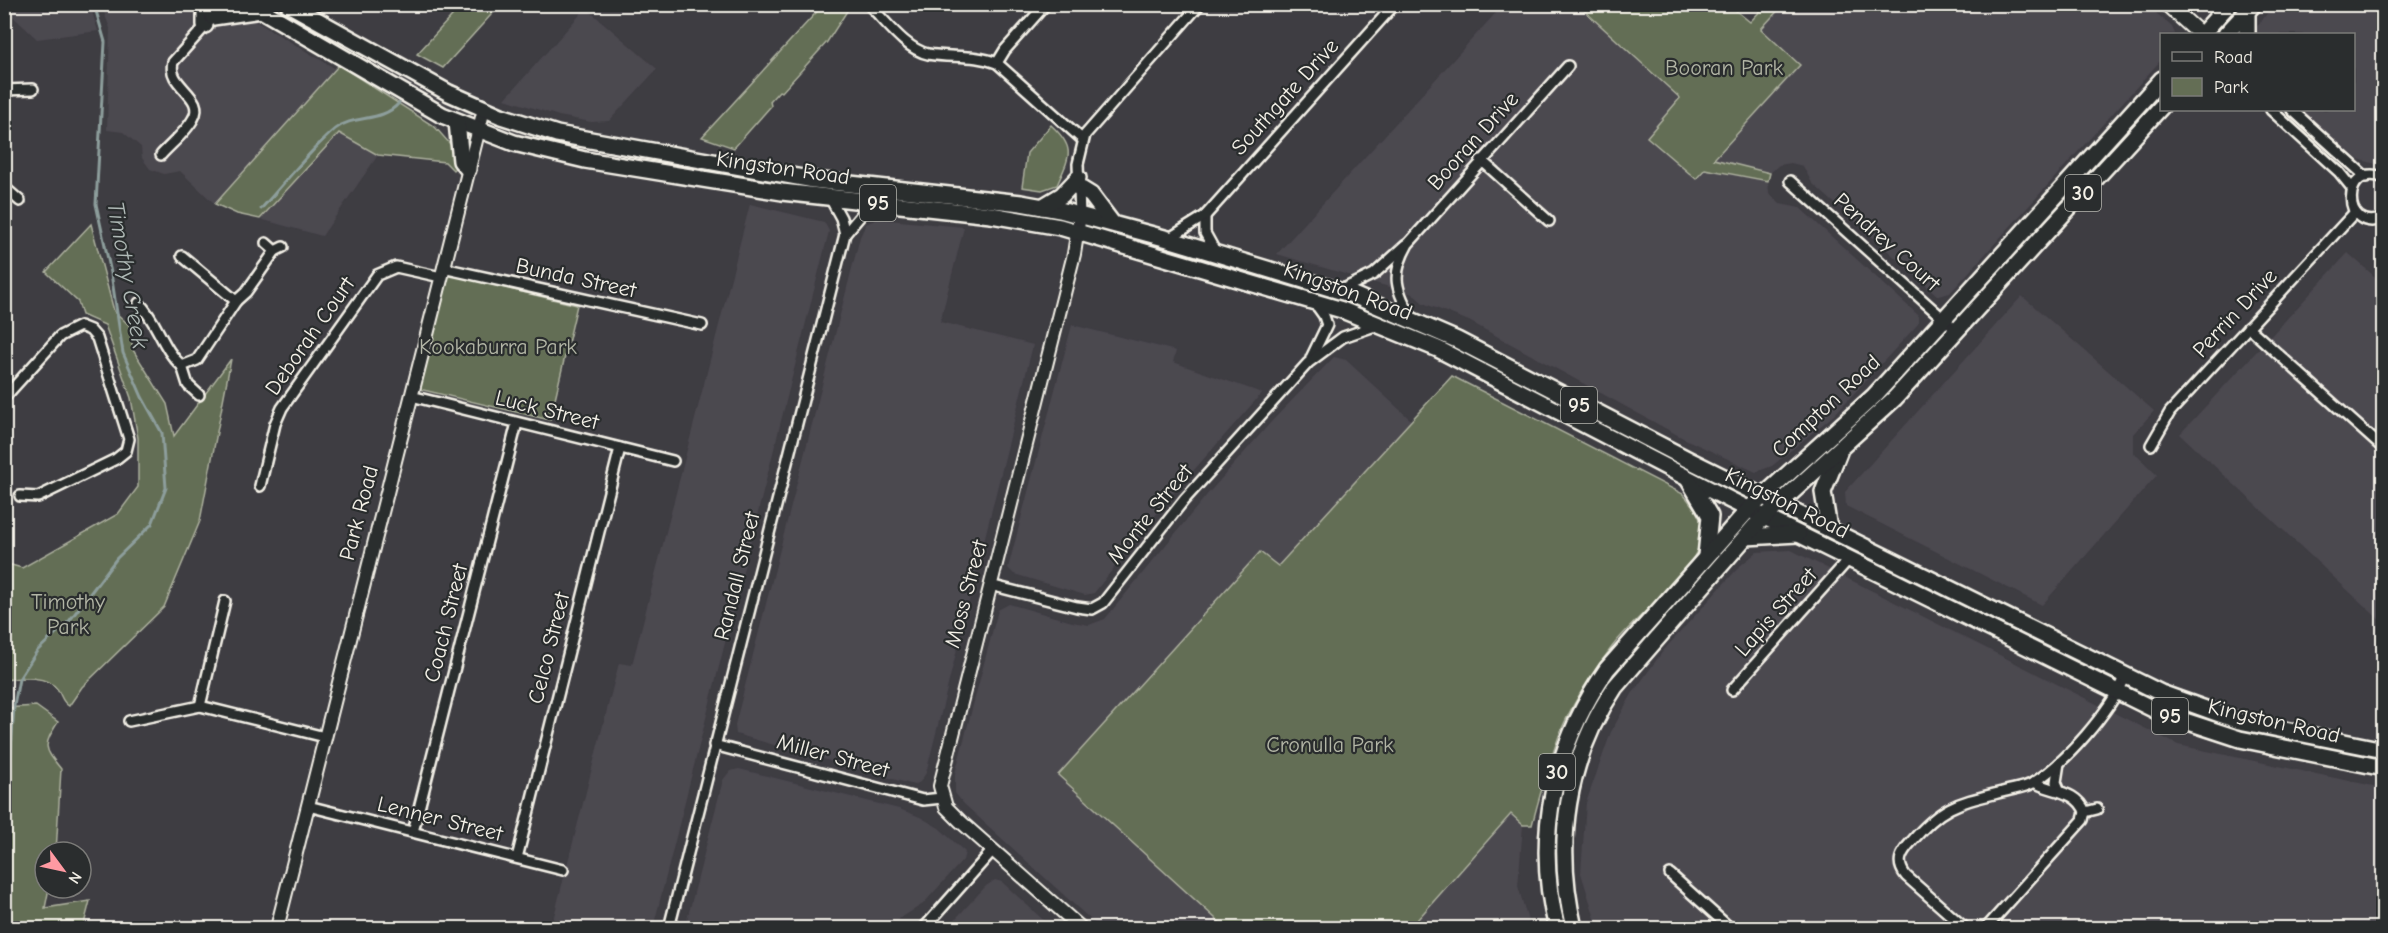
<svg xmlns="http://www.w3.org/2000/svg" width="2388" height="933" font-family="'Comic Neue',sans-serif">
<style>
.built{fill:#4c4850}
.green{fill:#646e55;stroke:#acb09e;stroke-width:1.5}
.lines{fill:none;stroke-linecap:round;stroke-linejoin:round}
.stream{stroke:#8d9e9c;stroke-width:3}
.minor-casing{stroke:#f4f1e8;stroke-width:14}
.tertiary-casing{stroke:#f4f1e8;stroke-width:16}
.secondary-casing{stroke:#f4f1e8;stroke-width:18}
.primary-casing{stroke:#f4f1e8;stroke-width:20}
.minor{stroke:#2a2d2e;stroke-width:9}
.tertiary{stroke:#2a2d2e;stroke-width:12}
.secondary{stroke:#2a2d2e;stroke-width:14}
.primary{stroke:#2a2d2e;stroke-width:15}
.labels{text-anchor:middle;dominant-baseline:central;stroke-width:4.5;stroke-linejoin:round;paint-order:stroke}
.shield{fill:#2a2d2e;stroke:#b7b6b0;stroke-width:1.5}
.shield-label{font-size:21px;font-weight:bold;fill:#f4f1e8}
.park-label{font-size:22px;fill:#b3b6a6;stroke:#2a2d2e}
.street-label{font-size:22px;fill:#f4f1e8;stroke:#2a2d2e}
.water-label{font-size:24px;font-style:italic;fill:#afb9b6;stroke:#2a2d2e}
</style>
<rect width="100%" height="100%" fill="#3e3d42"/>
<filter id="ink" filterUnits="userSpaceOnUse"><feTurbulence type="fractalNoise" baseFrequency=".0167" numOctaves="2"/><feDisplacementMap in="SourceGraphic" scale="12" xChannelSelector="R" yChannelSelector="G"/><feConvolveMatrix kernelMatrix="1 2 1 2 8 2 1 2 1" color-interpolation-filters="sRGB"/></filter>
<g filter="url(#ink)">
<g class="built">
<polygon points="5,4 90,5 98,31 37,39 5,9"/>
<polygon points="101,5 228,5 336,69 215,204 180,171 164,174 150,169 142,158 141,147 123,132 107,130 110,28"/>
<polygon points="1503,5 1578,5 1680,98 1647,137 1705,169 1768,181 1769,193 1780,204 1800,208 1918,315 1918,324 1834,415 1772,466 1756,472 1685,439 1469,321 1423,303 1413,294 1277,254"/>
<polygon points="1783,5 2147,5 2172,27 2175,34 2162,34 2161,60 1950,293 1938,296 1812,183 1803,166 1791,163 1779,165 1770,173 1713,160 1800,65 1761,29"/>
<polygon points="2274,5 2383,5 2383,166 2358,159 2301,110 2354,110 2354,34 2251,34"/>
<polygon points="586,8 657,69 609,121 591,122 559,116 505,99"/>
<polygon points="339,133 378,155 322,236 260,219"/>
<polygon points="750,204 824,222 829,231 653,928 551,928 619,663 632,665"/>
<polygon points="877,219 964,227 940,322 1033,345 926,773 920,782 914,785 736,734 735,725 860,237 866,224"/>
<polygon points="2348,253 2383,284 2383,623 2180,434"/>
<polygon points="2022,296 2154,411 2133,434 2133,452 2157,475 2042,605 1846,506 1845,492"/>
<polygon points="1072,325 1176,351 1173,362 1262,393 1170,497 1094,593 1085,595 1014,574 1008,568"/>
<polygon points="1334,357 1346,360 1413,422 1278,567 1261,553 1218,922 1226,928 1100,928 964,804 955,793 955,774 998,610 1009,604 1072,622 1089,625 1105,619 1206,496 1272,421"/>
<polygon points="1791,550 2178,745 2383,788 2383,928 1598,928 1581,873 1586,803 1611,732 1632,694 1663,651 1740,566 1757,552"/>
<polygon points="739,769 899,809 920,817 939,828 965,852 963,860 923,904 899,919 896,928 685,928 723,780 730,771"/>
<polygon points="1511,814 1523,825 1518,886 1530,928 1410,928"/>
<polygon points="995,880 1002,882 1052,928 947,928 986,886"/>
</g>
<g class="green">
<polygon points="824,4 845,5 849,8 827,42 782,92 779,91 770,101 771,106 734,148 702,137"/>
<polygon points="462,5 500,5 443,68 417,54"/>
<polygon points="1578,5 1729,5 1750,22 1766,5 1783,5 1761,29 1800,65 1714,159 1770,173 1768,181 1705,169 1696,179 1647,137 1680,98"/>
<polygon points="339,65 435,127 451,145 457,166 453,170 445,162 378,155 339,133 260,219 237,214 215,204"/>
<path d="M1051,125C1076,148 1070,156 1057,185L1042,190L1022,187L1027,153Z"/>
<path d="M91,224L114,311L129,325L133,350L167,404L174,436L231,359L200,521L164,607L82,687L69,706C62,702 62,697 58,690C48,675 21,677 5,680L4,563L22,568L118,514L138,487V438L131,398L105,325L82,315L78,302L46,272Z"/>
<polygon points="446,274 577,305 550,420 419,389"/>
<path d="M1452,376L1683,494C1693,505 1706,523 1702,539C1691,577 1636,615 1612,647C1594,671 1571,706 1560,733C1549,763 1540,794 1532,825H1523L1511,814L1410,928H1226L1058,775L1260,552L1278,566Z"/>
<path d="M36,706L58,722C43,746 43,747 61,769L56,852H45V888H49L45,908L90,901L83,928H5V708Z"/>
</g>
<g class="lines">
<g class="stream">
<path d="M261,209C284,184 309,151 335,129C354,114 382,123 399,103"/>
<polyline points="4,852 14,706 19,679 37,651 70,620 117,558 152,524 166,488 162,433 142,397 123,353 111,273 96,204 105,42 94,4"/>
</g>
<g class="minor-casing">
<g id="minor">
<path d="M868,4C885,20 905,49 928,54C951,58 975,54 997,63L1083,140"/>
<polyline points="997,63 1005,50 1046,4"/>
<polyline points="4,90 33,89"/>
<polyline points="2271,110 2339,172 2352,188"/>
<polyline points="2292,110 2366,177"/>
<path d="M161,155C171,144 186,132 193,119C207,96 166,86 173,62L225,4"/>
<polyline points="1481,160 1549,221"/>
<path d="M2384,178C2341,160 2340,236 2384,218"/>
<polyline points="1790,181 1957,331"/>
<polyline points="4,187 20,201"/>
<polyline points="830,198 841,218 845,234"/>
<polyline points="1080,215 1078,164 1085,135 1200,4"/>
<polyline points="1205,216 1205,233 1216,253"/>
<polyline points="1168,239 1205,216 1395,4"/>
<polyline points="266,243 275,251 283,247"/>
<polyline points="182,256 236,301"/>
<polyline points="443,268 702,325"/>
<polyline points="1339,291 1374,274 1406,245"/>
<path d="M139,303C158,322 162,349 182,366L197,360L236,301L246,292L275,251"/>
<path d="M1413,320C1396,289 1390,276 1408,244L1568,66"/>
<polyline points="2248,327 2384,449"/>
<polyline points="1311,358 1327,325 1324,316 1314,302"/>
<polyline points="182,366 188,385 199,395"/>
<polyline points="411,396 673,461"/>
<polyline points="4,398 60,336 80,326 90,330 97,338 129,439 126,451 116,459 38,497 20,496"/>
<polyline points="2151,445 2170,412 2355,212"/>
<polyline points="260,486 275,424 282,408 377,275 396,267 441,277"/>
<polyline points="990,585 1077,607 1092,609 1103,603 1184,500 1308,363 1343,337 1378,325"/>
<polyline points="1732,690 1849,559"/>
<polyline points="200,706 225,601"/>
<polyline points="129,721 200,706 325,737"/>
<polyline points="714,745 923,800 942,798"/>
<polyline points="2059,763 2056,782 2059,789"/>
<polyline points="308,806 563,870"/>
<polyline points="2085,812 2097,809"/>
<polyline points="413,832 517,423"/>
<polyline points="517,858 620,448"/>
<polyline points="1670,874 1730,928"/>
<polyline points="669,928 845,234 872,202"/>
<polyline points="924,928 993,850"/>
<path d="M1965,928L1906,876C1895,862 1901,853 1912,841C1943,805 1958,803 2002,792C2012,789 2025,788 2033,783C2067,762 2109,712 2126,676"/>
<path d="M1986,928L2083,820L2085,812C2077,790 2051,792 2034,782"/>
</g>
</g>
<g class="tertiary-casing">
<g id="tertiary">
<polyline points="1080,215 1074,254 940,786 946,807 960,821 1081,928"/>
<polyline points="277,928 484,109"/>
</g>
</g>
<g class="secondary-casing">
<polyline id="secondary" points="2167,4 2200,34"/>
</g>
<g class="primary-casing">
<g id="primary">
<polyline points="205,4 205,25"/>
<polyline points="251,4 442,115 514,143 585,160 782,192 991,215 1060,227 1342,310 1438,349 1730,500 2161,713 2240,739 2384,768"/>
<polyline points="288,4 449,93 501,116 557,134 814,180 1021,203 1060,210 1168,239 1353,295 1457,340 1689,460 2161,693 2239,721 2384,750"/>
<polyline points="2247,12 2247,34"/>
<polyline points="213,17 261,10"/>
<polyline points="2202,34 2229,4"/>
<polyline points="2226,34 2254,4"/>
<polyline points="457,122 461,161 468,169"/>
<polyline points="1078,187 1091,195 1112,223"/>
<polyline points="1042,207 1062,195 1078,178"/>
<polyline points="1688,479 1710,516 1706,556"/>
<polyline points="1829,529 1823,492 1839,452"/>
<polyline points="1746,537 1798,534"/>
<path d="M1557,928C1533,837 1554,746 1607,669L1749,509L1874,396L2162,79"/>
<path d="M1574,928C1554,844 1566,760 1615,687L1755,526L1895,398L2162,106"/>
</g>
</g>
<use href="#minor" class="minor"/>
<use href="#tertiary" class="tertiary"/>
<use href="#secondary" class="secondary"/>
<use href="#primary" class="primary"/>
</g>
</g>
<g class="labels">
<g class="shield">
<rect x="2065" y="175" width="36" height="36" rx="4.5"/>
<rect x="860" y="185" width="36" height="36" rx="4.5"/>
<rect x="1561" y="387" width="36" height="36" rx="4.5"/>
<rect x="2152" y="698" width="36" height="36" rx="4.5"/>
<rect x="1539" y="754" width="36" height="36" rx="4.5"/>
</g>
<g class="shield-label">
<text x="2083" y="193">30</text>
<text x="878" y="203">95</text>
<text x="1579" y="405">95</text>
<text x="2170" y="716">95</text>
<text x="1557" y="772">30</text>
</g>
<g class="park-label">
<text x="1724" y="68">Booran Park</text>
<text x="498" y="347">Kookaburra Park</text>
<text x="68" y="602">Timothy<tspan x="68" dy="25">Park</tspan></text>
<text x="1330" y="745">Cronulla Park</text>
</g>
<g class="street-label">
<text transform="translate(1285 97) rotate(-48)">Southgate Drive</text>
<text transform="translate(1473 141) rotate(-48)">Booran Drive</text>
<text transform="translate(783 168) rotate(8)">Kingston Road</text>
<text transform="translate(1887 242) rotate(42)">Pendrey Court</text>
<text transform="translate(576 278) rotate(12)">Bunda Street</text>
<text transform="translate(1348 291) rotate(20)">Kingston Road</text>
<text transform="translate(2235 313) rotate(-47)">Perrin Drive</text>
<text transform="translate(310 336) rotate(-55)">Deborah Court</text>
<text transform="translate(1826 406) rotate(-43)">Compton Road</text>
<text transform="translate(547 410) rotate(14)">Luck Street</text>
<text transform="translate(1787 503) rotate(26)">Kingston Road</text>
<text transform="translate(359 513) rotate(-75)">Park Road</text>
<text transform="translate(1150 514) rotate(-51)">Monte Street</text>
<text transform="translate(737 576) rotate(-76)">Randall Street</text>
<text transform="translate(966 594) rotate(-75)">Moss Street</text>
<text transform="translate(1776 612) rotate(-48)">Lapis Street</text>
<text transform="translate(446 623) rotate(-76)">Coach Street</text>
<text transform="translate(549 648) rotate(-76)">Celco Street</text>
<text transform="translate(2274 721) rotate(13)">Kingston Road</text>
<text transform="translate(833 756) rotate(15)">Miller Street</text>
<text transform="translate(440 819) rotate(14)">Lenner Street</text>
</g>
<g class="water-label">
<text transform="translate(128 275) rotate(80)">Timothy Creek</text>
</g>
</g>
<rect width="2388" height="933" fill="none" stroke="#2a2d2e" stroke-width="24"/>
<rect x="12" y="12" width="2364" height="909" fill="none" stroke="#f4f1e8" stroke-width="2" filter="url(#ink)"/>
<rect x="2160" y="33" width="195" height="78" fill="#2a2d2e" stroke="#7b7b78" stroke-width="1.5"/>
<rect x="2172" y="52" width="30" height="9" fill="#2a2d2e" stroke="#7b7b78" stroke-width="1.5"/>
<text x="2214" y="63" font-size="18" fill="#f4f1e8">Road</text>
<rect x="2172" y="78" width="30" height="18" fill="#646e55" stroke="#7b7b78" stroke-width="1.5"/>
<text x="2214" y="93" font-size="18" fill="#f4f1e8">Park</text>
<g transform="translate(63 870) rotate(123)"><circle r="28" fill="#2a2d2e" stroke="#7b7b78" stroke-width="1.5"/>
<path d="M0-4.5L10 22L0 15L-10 22Z" fill="#ff9aa2"/>
<text y="-9" font-size="16" font-weight="bold" text-anchor="middle" fill="#f4f1e8">N</text>
</g>
</svg>
